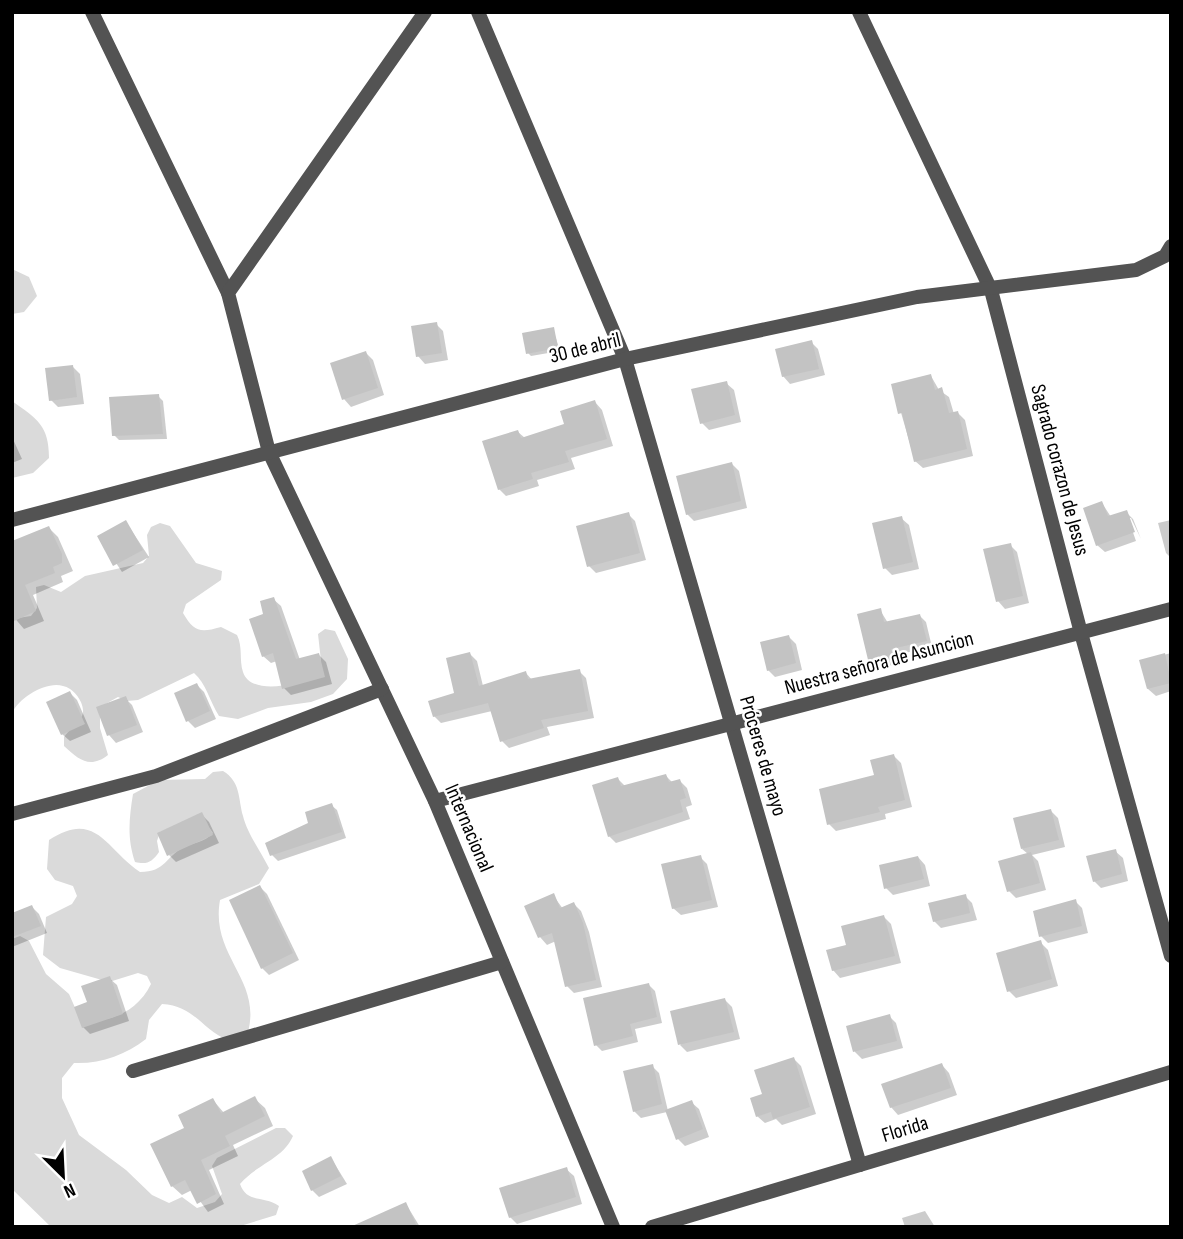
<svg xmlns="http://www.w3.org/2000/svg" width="1183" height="1239" font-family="'Sofia Sans Condensed',sans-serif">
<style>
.green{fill:#dadada}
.shadow{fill:#0003}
.building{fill:#c3c3c3}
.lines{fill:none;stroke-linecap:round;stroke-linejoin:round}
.street{stroke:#535353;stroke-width:14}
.labels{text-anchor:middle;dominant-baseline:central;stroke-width:5;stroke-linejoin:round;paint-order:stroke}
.street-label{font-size:21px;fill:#000;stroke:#fff}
</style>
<rect width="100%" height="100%" fill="#fff"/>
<g class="green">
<polygon points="12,269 29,277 37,296 24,312 12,314"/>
<path d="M12,401C37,419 49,425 49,458L33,473L12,478Z"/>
<path d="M160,523L170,526L196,563L222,571L221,580L186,604L183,613C194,632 200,633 221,627L237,635C243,647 239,660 243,672C250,695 297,687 311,674C315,671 318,665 321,661L318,634L325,629L335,631L348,659L347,679L333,694L311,702L268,708L238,719L219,716C210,702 206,683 194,673L138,700L127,701L118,697L100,707V728L108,755C90,769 79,760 64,746V737C69,730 78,723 82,716C87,705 74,688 63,686C46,681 19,698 12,713V619L31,616L37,608L36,587L44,585L61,592L85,576L143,563L149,556L147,535L151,527Z"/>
<path d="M223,771C241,782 238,798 243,816C247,833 261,852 269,868L259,884L220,900C210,956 262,979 248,1032L229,1041C201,1029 195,1006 162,1004L149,1020L146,1039C125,1055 101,1064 74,1063L62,1078V1098L79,1135L126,1170L152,1195L169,1203L182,1197L197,1208L215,1202L222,1194L212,1166L217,1158L276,1128H285L293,1136C283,1159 257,1164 240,1184C247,1204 264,1195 279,1206L276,1215L237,1227H51L12,1189V939L20,936L29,941L46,974L69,994L80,1019C109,1025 138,1011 151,984L147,976L138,973L109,982L60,968L43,955L46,917L72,904L77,896L73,886L55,880L47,869L49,840C96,809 106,849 140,872C166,872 166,856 183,848C194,842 204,843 213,833L200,815L160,832L157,841L159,852C152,862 147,865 135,862C127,838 129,819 133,794L159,780L205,779L213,772Z"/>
</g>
<g class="shadow">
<polygon points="436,324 443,331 448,360 425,364 418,356"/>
<polygon points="553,329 560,351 531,356 528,353"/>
<polygon points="811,342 818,349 825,375 790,384 783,376"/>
<polygon points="366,353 373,360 384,395 351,407 344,399"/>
<polygon points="73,367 80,374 84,404 58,407 51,400"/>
<polygon points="931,376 939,390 949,397 954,414 958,413 965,420 973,456 923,468 915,461 893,385"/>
<polygon points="726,383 734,390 741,422 709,430 702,423"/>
<polygon points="158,396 163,401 167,439 119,440 114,435"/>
<polygon points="595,402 602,410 613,446 571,458 575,469 537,480 539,486 506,496 499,489 518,432 525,438 566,426"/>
<polygon points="12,437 22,459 12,463"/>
<polygon points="732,464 739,471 747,508 694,521 687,514"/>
<polygon points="1102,503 1111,517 1126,512 1133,519 1141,539 1131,518 1128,518 1136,541 1105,552 1097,545"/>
<polygon points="628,514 635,521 646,560 596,573 589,566"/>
<polygon points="901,518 909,525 919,569 892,575 885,568"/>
<polygon points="1171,520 1171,558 1166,553 1158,523"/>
<polygon points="126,522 149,557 122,572 99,537"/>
<polygon points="49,528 58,537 73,571 61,576 63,582 33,595 44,621 24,629 12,615"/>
<polygon points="1010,545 1017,552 1029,603 1005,609 998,601"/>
<polygon points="273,599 281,606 300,660 319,655 326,662 332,684 291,695 284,688 277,661 271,663 263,656 265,615"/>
<polygon points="880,610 888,623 920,616 926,622 932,647 896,655 898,664 876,669 870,663"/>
<polygon points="789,637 796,644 802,670 775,677 768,670"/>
<polygon points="1171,653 1171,691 1156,696 1148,689 1141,661"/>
<polygon points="470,654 477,661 483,686 526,673 532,680 579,671 586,678 594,718 547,727 550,735 509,748 502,741 492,711 441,723 434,716 456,694"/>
<polygon points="197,685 204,692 216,719 195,728 188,721"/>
<polygon points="70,693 77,700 91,732 70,741 62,734"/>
<polygon points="125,698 132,705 143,732 116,743 109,735 98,708"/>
<polygon points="894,756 901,763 912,807 885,814 886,819 836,831 829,824"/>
<polygon points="666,776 673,783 680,781 687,788 692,805 686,807 690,819 616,843 609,836 618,779 626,787"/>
<polygon points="331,805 337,810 346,838 278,861 272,855"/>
<polygon points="1051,811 1058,818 1065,847 1032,855 1038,861 1046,890 1016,898 1009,891 1028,854 1022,849"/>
<polygon points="202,815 209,822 219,843 176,862 169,855"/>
<polygon points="1115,851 1123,858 1128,881 1101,888 1094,881"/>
<polygon points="700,857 707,864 718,907 681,915 673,908"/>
<polygon points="918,857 925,865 930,886 893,895 886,888"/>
<polygon points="260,887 267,894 299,960 269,975 262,968"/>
<polygon points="553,895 563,909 574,904 581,911 589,932 602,987 574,993 567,986 556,941 547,945 540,937 527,907"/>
<polygon points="965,896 972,903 977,920 941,928 934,921"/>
<polygon points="1075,901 1082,908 1088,933 1048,943 1041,936"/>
<polygon points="32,907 39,914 47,933 12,947 12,915"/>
<polygon points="884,917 891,924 901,963 840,978 833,970 848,946"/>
<polygon points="1040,942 1048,950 1058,986 1016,998 1009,991"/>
<polygon points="109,978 117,985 129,1021 90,1034 83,1027"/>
<polygon points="649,985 655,991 662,1023 635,1029 638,1042 602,1051 596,1045"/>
<polygon points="725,1000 732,1007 740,1039 687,1052 680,1045"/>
<polygon points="889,1016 896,1023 903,1048 862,1059 855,1052 849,1027"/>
<polygon points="794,1059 801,1066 816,1114 782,1125 776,1119 765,1123 757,1116 764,1095"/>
<polygon points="942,1065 949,1073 957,1095 898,1115 891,1107"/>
<polygon points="652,1066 659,1073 668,1111 691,1102 699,1109 709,1137 685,1146 678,1139 667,1112 641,1118 634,1111"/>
<polygon points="255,1099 265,1108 273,1126 233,1145 238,1156 209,1170 224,1204 208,1212 192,1190 182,1195 172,1186 186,1128 213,1100 224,1113"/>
<polygon points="331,1158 347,1184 319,1197 312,1190"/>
<polygon points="566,1169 574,1176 582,1204 517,1224 510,1217"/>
<polygon points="406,1204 420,1227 378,1227"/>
<polygon points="925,1211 935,1227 905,1227 902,1218"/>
</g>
<g class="building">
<polygon points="437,322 442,353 416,357 411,326"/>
<polygon points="554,327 558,348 526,354 522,333"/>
<polygon points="812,340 819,369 782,377 775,349"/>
<polygon points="366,351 378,388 342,400 330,363"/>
<polygon points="73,365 77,397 49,401 45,368"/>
<polygon points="931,374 935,390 942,387 949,413 958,411 967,449 914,462 902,413 898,414 891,384"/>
<polygon points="727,381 735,415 700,424 691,389"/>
<polygon points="159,394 163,434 112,436 109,397"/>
<polygon points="595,400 607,439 565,451 569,462 531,473 533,479 498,490 482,441 518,430 521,438 564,424 560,411"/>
<polygon points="732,462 741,501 686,515 676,476"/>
<polygon points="1102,501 1108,516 1127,510 1135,532 1096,546 1083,508"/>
<polygon points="629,512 640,553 587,567 576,526"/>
<polygon points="902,516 913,562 883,569 872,523"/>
<polygon points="126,520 143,550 113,566 97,536"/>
<polygon points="49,526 62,554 62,563 53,567 55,573 25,585 36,611 12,622 12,541"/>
<polygon points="1011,543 1023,596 996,602 983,549"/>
<polygon points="274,597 296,659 319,653 325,677 282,689 273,653 262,657 249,619 263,614 260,601"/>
<polygon points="881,608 884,622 920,614 927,641 891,649 893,658 869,664 857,614"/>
<polygon points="789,635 796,663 767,671 760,642"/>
<polygon points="470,652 479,686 526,671 528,679 580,669 588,711 541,720 544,728 500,742 488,703 433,717 428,701 454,693 446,658"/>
<polygon points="1165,653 1171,683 1147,689 1139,660"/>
<polygon points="197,683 210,711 186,722 174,693"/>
<polygon points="70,691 85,724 61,735 46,702"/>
<polygon points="126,696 137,725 107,736 96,707"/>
<polygon points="894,754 905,800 878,807 880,812 827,825 819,789 874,775 870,760"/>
<polygon points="666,774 669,782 680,779 686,798 680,800 683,812 608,837 592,785 618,777 621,786"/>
<polygon points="332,803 342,832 270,856 265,843 308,823 305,812"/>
<polygon points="1051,809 1059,840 1021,849 1013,818"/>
<polygon points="202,812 213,835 167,856 157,833"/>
<polygon points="1116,849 1122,874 1093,882 1086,856"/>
<polygon points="1031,852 1040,883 1007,892 998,861"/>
<polygon points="701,855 712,900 672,909 661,864"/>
<polygon points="918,856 924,879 884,889 879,865"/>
<polygon points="260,885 293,953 261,969 229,900"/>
<polygon points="554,893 560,908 574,902 583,923 596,980 565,987 552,933 538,938 524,906"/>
<polygon points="966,894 970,913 933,922 928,903"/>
<polygon points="1076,899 1082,926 1039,937 1033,911"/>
<polygon points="32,905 41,926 12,937 12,913"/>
<polygon points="884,915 895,956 832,971 826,950 846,945 841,926"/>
<polygon points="1041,940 1052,979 1007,992 996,953"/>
<polygon points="110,976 123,1014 82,1028 74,1007 87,1002 81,986"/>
<polygon points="649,983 657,1017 630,1024 633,1036 594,1046 583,998"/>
<polygon points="725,998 734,1032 678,1045 670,1011"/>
<polygon points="890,1014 897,1041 853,1052 846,1026"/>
<polygon points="794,1057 810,1107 773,1119 771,1112 756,1117 750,1098 762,1094 754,1070"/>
<polygon points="942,1063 951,1088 890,1108 881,1084"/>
<polygon points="653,1064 662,1104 633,1112 623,1071"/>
<polygon points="255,1096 265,1116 225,1136 230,1146 201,1160 216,1194 197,1204 185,1180 171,1187 150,1144 184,1128 178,1115 213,1098 221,1113"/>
<polygon points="692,1100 703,1129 676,1140 665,1110"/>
<polygon points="331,1156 341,1176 311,1191 302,1171"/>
<polygon points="567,1167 576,1197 509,1218 499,1188"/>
<polygon points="406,1202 417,1227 350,1227"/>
</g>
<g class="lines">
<g class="street">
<polyline points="92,12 228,293"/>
<polyline points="425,12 228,293 269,452 435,801 613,1227"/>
<polyline points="478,12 625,359 860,1165"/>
<polyline points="859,12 991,290 1081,633 1171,956"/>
<polyline points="12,520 625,359 917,297 1136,270 1165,256 1171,246"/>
<polyline points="435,801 1171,609"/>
<polyline points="12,814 156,776 382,689"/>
<polyline points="133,1071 502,962"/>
<polyline points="652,1227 1171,1072"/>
</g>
</g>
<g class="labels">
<g class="street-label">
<text transform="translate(585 348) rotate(-14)">30 de abril</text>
<text transform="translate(1060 470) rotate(75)">Sagrado corazon de Jesus</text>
<text transform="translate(879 663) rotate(-15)">Nuestra señora de Asuncion</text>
<text transform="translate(763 756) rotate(74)">Próceres de mayo</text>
<text transform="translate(469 828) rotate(67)">Internacional</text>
<text transform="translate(905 1129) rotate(-17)">Florida</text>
</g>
</g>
<rect width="1183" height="1239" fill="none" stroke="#000000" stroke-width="28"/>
<g transform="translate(63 1176) rotate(156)" stroke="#ffffff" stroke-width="5" paint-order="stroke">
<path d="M0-5L12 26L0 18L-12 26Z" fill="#000000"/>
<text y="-10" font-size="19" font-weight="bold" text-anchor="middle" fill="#000000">N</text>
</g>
</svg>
